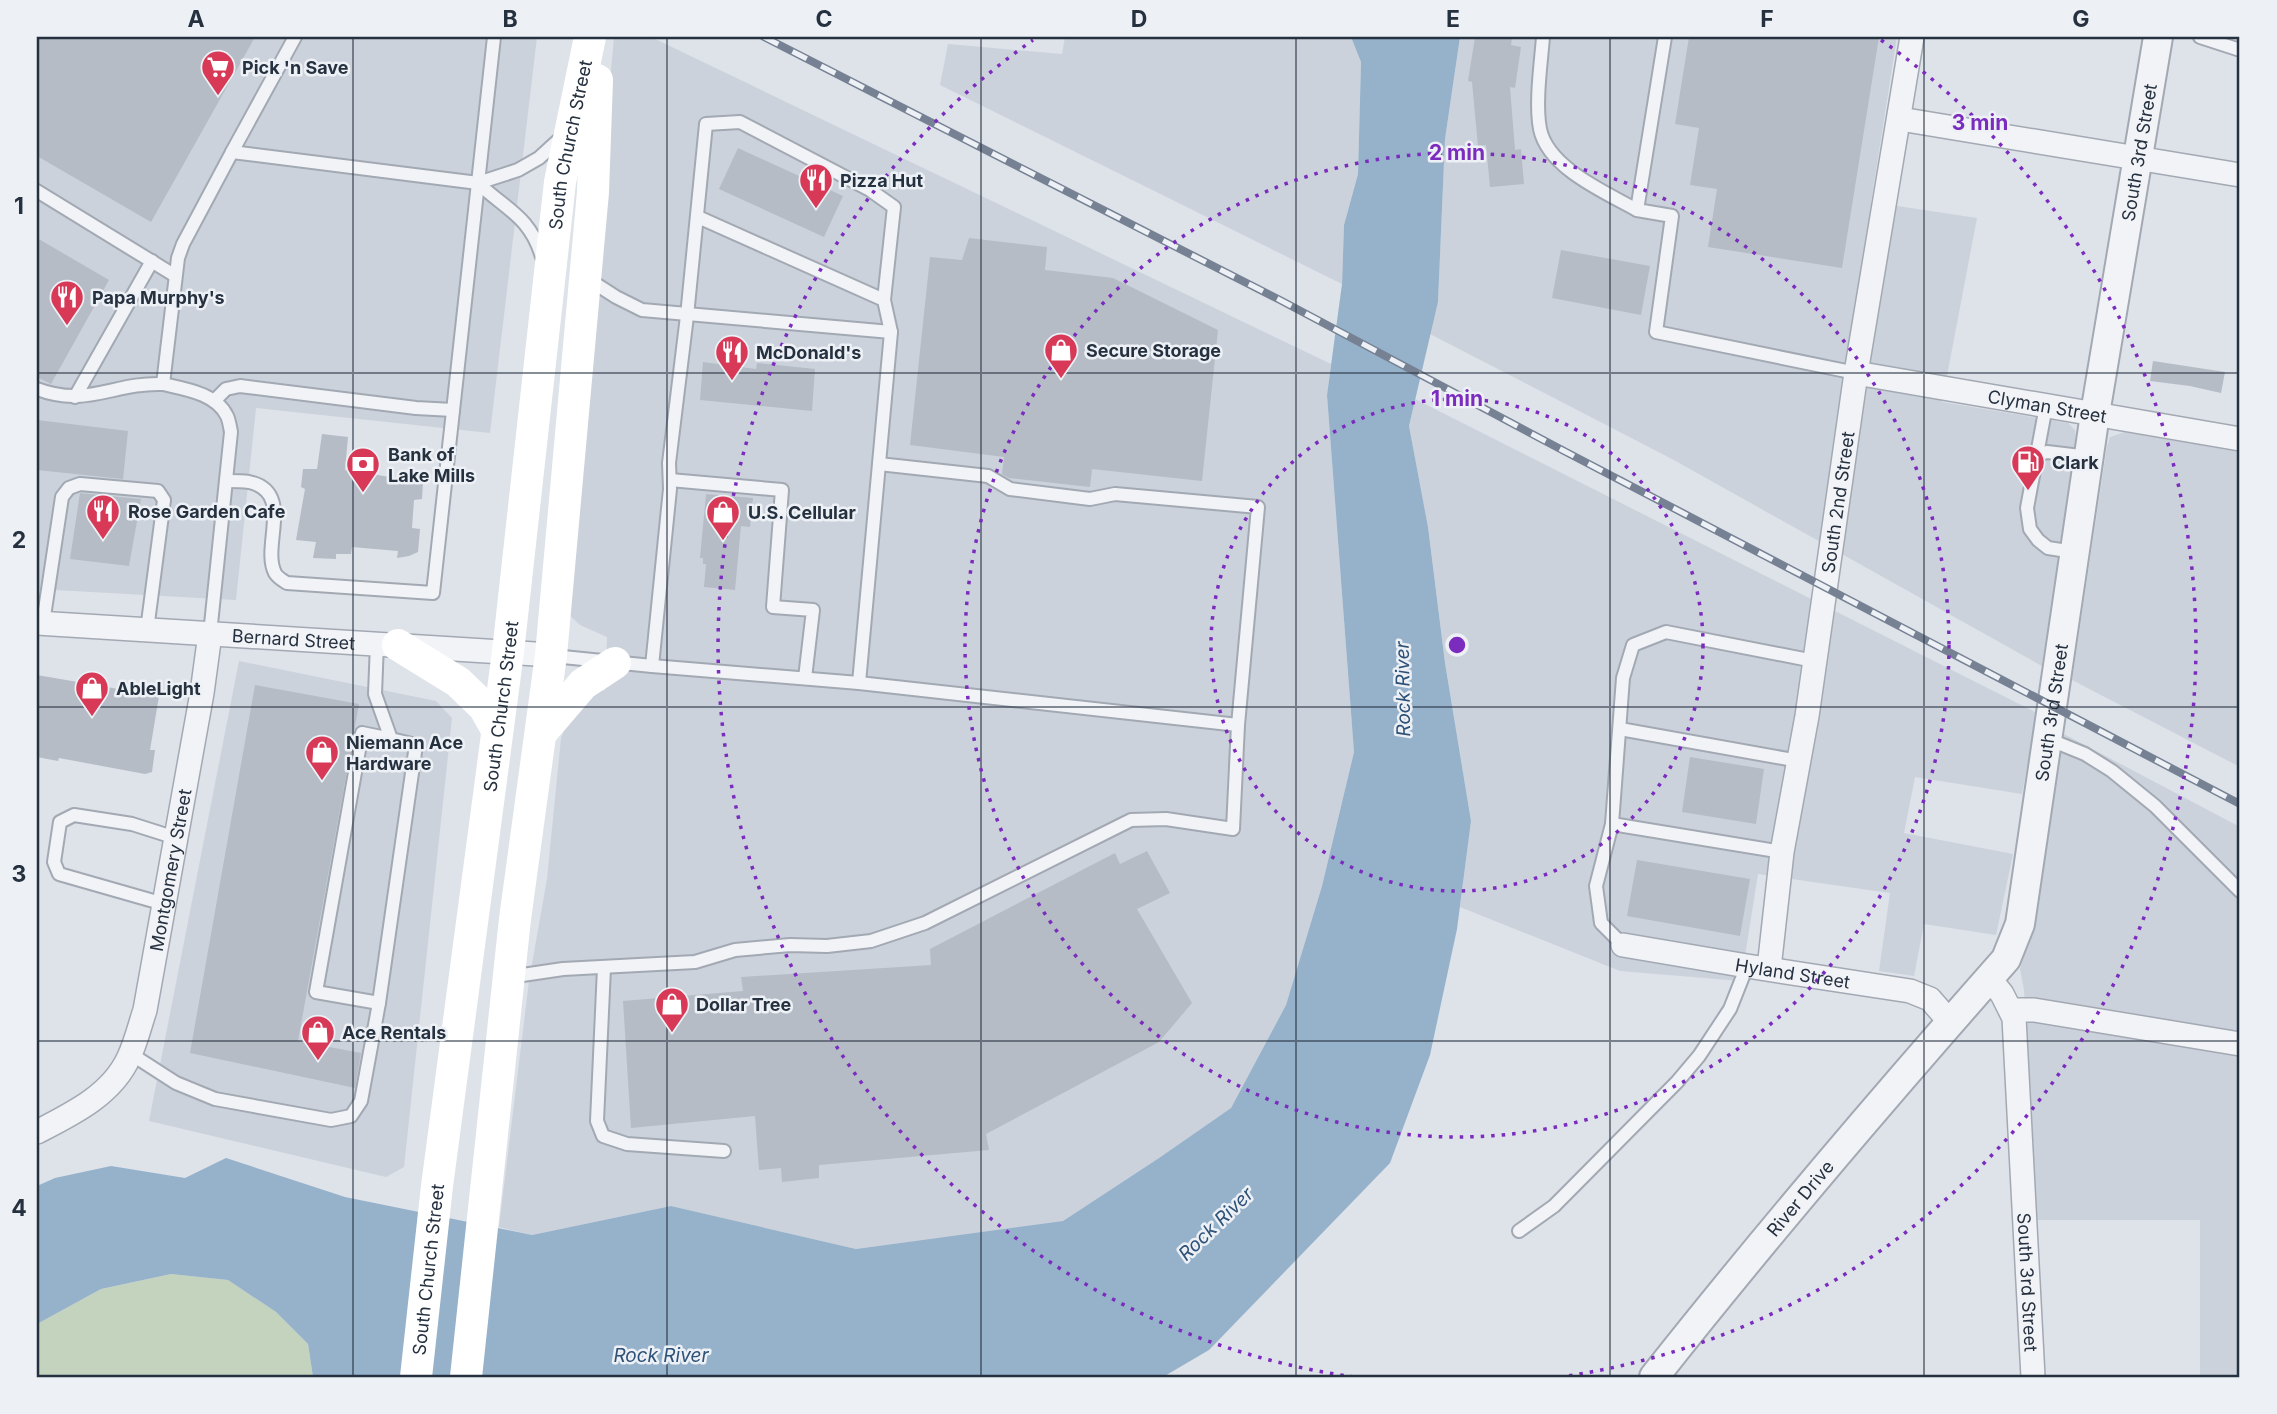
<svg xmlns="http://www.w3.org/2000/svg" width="2277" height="1414" font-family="Inter,sans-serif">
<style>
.built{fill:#ccd2db}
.green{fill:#c4d3be}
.water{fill:#96b2cb}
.building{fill:#b5bcc6}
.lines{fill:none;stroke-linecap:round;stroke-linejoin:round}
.service-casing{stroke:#a3a9b3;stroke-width:16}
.minor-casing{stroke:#a3a9b3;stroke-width:26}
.tertiary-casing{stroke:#a3a9b3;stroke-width:32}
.service{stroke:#f1f3f7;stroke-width:12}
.minor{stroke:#f1f3f7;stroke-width:23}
.tertiary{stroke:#f1f3f7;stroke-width:28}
.secondary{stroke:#fff;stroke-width:32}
.rail-casing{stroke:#768293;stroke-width:8}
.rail{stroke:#edf1f6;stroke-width:5;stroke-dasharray:16;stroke-linecap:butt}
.grid{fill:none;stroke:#263140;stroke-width:2;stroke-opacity:0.55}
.ring{fill:none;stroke:#7b2cbf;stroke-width:3.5;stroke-dasharray:3.5 7}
.labels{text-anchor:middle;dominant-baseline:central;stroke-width:5;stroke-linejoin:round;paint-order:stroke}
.poi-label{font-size:18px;font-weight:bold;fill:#263140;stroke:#edf1f6;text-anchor:start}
.street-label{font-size:18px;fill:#263140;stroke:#edf1f6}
.water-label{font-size:19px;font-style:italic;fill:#2d5177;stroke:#edf1f6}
.centre{fill:#7b2cbf;stroke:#edf1f6;stroke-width:3.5}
.ring-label{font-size:21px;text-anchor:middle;font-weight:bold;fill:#7b2cbf;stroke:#edf1f6;stroke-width:5;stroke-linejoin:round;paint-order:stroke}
.neatline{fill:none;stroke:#263140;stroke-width:2.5}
.grid-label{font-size:23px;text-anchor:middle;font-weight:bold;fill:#263140}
</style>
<rect width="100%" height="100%" fill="#dee2e9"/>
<g class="built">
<polygon points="37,37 537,37 490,433 256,408 236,600 37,589"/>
<polygon points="614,37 651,37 1331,364 1327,395 1354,752 1322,886 1286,1005 1231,1108 1159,1158 1063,1221 856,1249 671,1206 532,1235 499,1227 529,981 547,879 561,738 572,711 597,691 605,690 607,637 580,625 566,612 566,561"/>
<polygon points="1065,37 1351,37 1361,62 1358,174 1344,225 1342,284 940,85 948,44 1062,54"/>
<polygon points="1460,37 1897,37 1871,202 1977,218 1942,402 2068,423 2075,430 2076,440 2042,666 1672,459 1430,334 1438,302 1445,139"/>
<polygon points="1415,399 2037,713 2022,794 1915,777 1904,833 2013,854 1996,935 1924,924 1914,976 1879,971 1890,893 1758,874 1741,981 1620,971 1460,907 1471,821 1445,663 1428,527 1409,426"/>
<polygon points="2125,432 2240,452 2240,767 2072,680 2107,446 2110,437"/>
<polygon points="239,661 436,701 452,718 404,1167 386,1177 149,1121"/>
<polygon points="2062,733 2240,827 2240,1377 2200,1377 2200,1220 2036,1220 2027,1035 2024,990 2020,969 2033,927"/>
</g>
<polygon class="green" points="171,1274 228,1280 276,1312 308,1344 313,1377 37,1377 37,1324 101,1289"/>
<polygon class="water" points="1351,37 1460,37 1445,139 1438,302 1409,426 1428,527 1445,663 1471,821 1457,929 1430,1055 1390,1163 1209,1350 1163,1377 313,1377 308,1344 276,1312 228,1280 171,1274 101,1289 37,1324 37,1186 55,1178 111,1166 185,1178 226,1158 345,1197 532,1235 671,1206 856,1249 1063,1221 1159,1158 1231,1108 1286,1005 1322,886 1354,752 1327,395 1342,284 1344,225 1358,174 1361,62"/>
<g class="building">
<polygon points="37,37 255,37 151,222 37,156"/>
<polygon points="1475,37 1512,37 1511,45 1521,47 1515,88 1510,87 1515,150 1521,149 1524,184 1490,187 1486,145 1478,146 1472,82 1468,81"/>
<polygon points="1689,37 1879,37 1842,268 1708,247 1717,189 1690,185 1699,128 1675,124"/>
<polygon points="738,148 843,196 824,237 719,189"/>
<polygon points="37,238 109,280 51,384 37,377"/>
<polygon points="969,238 1047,247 1045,270 1113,278 1218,330 1202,481 1092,469 1090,487 1009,478 1002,474 1004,457 910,445 930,257 962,260"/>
<polygon points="1561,250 1650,266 1641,315 1552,298"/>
<polygon points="2153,361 2225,372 2221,393 2190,386 2150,381"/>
<polygon points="703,362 756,369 757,363 815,369 812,411 700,400"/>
<polygon points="37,420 128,431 123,479 37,470"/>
<polygon points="322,434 348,437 345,470 423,482 422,499 414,500 412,528 420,529 418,552 409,556 397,558 398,551 352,547 351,554 336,554 336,559 313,558 316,542 296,540 305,489 301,487 303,469 317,469"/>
<polygon points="80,493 141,499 129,566 70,559"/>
<polygon points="706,494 753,498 750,527 741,526 735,590 704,587 706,564 703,564 703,558 700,558"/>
<polygon points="37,675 159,696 150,750 155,750 152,772 145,774 59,758 58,761 37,757"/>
<polygon points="255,685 359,704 298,1041 361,1053 355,1088 190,1053"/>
<polygon points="1690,757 1764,769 1756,824 1682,812"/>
<polygon points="1147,851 1170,893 1137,909 1192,1003 1159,1042 986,1134 989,1150 819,1165 819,1178 782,1182 781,1168 759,1170 755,1116 631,1128 623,1001 743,991 741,977 931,965 930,949 1115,853 1120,864"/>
<polygon points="1637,860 1750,879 1740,936 1627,916"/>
</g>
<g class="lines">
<g class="service-casing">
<g id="service">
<path d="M1543,37C1541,63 1535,103 1540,129C1548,168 1605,192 1637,210"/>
<polyline points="1665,37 1637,210 1672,216 1656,332 1856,373"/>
<polyline points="2200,37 2240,50"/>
<polyline points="232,152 295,37"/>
<path d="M478,183C505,209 530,216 542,257"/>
<polyline points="37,191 174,275"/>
<polyline points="698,217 884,300"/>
<polyline points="588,279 616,297 642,310 891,332 859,683"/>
<path d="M37,389C87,408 114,382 163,384"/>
<polyline points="75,397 152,261"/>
<polyline points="214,401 226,389 240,386 416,408 453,410"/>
<polyline points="2046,406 2027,508 2030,529 2038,540 2048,548 2074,552"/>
<polyline points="2037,455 2047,452 2089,457"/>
<polyline points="670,480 782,490 773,607 813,610 805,678"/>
<path d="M227,481C234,481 242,481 249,482C295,492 261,546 275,573C278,578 282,580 287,583L433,593L494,37"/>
<polyline points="43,623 62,497 69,488 80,484 158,491 164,500 147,630"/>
<path d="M210,634L231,432C230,427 229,420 227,416C216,393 184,389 163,384L178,258L183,244L232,152L478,183L518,170L539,158L562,137"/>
<polyline points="553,656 652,666 859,683 1238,725"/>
<polyline points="652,666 670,489 669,463 687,316 706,124 740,122 870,190 894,207 884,300 891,332"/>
<polyline points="1620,729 1799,761"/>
<polyline points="2048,739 2085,754 2112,771 2155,806 2240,891"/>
<polyline points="1612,824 1782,852"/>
<polyline points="164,904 59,874 54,862 60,822 74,815 132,824 176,838"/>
<polyline points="1623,945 1601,923 1596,886 1612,824 1623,678 1633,645 1666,632 1814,661"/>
<polyline points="604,968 597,1121 603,1136 627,1144 724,1151"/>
<polyline points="509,977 563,969 695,962 735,950 790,945 827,946 871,941 925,923 1131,820 1166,819 1233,829 1238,725 1258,507 1115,494 1090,499 1010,489 988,476 879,464"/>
<polyline points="379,1003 316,992 362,733 391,739"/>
<polyline points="131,1054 176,1083 215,1099 331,1120 351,1116 361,1101 379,1003 416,745 391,739 375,694 377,643"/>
<polyline points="1519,1231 1554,1206 1677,1082 1699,1056 1730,1009 1747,966"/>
</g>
</g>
<g class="minor-casing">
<g id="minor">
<polyline points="1900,119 2240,175"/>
<path id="s1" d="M1856,373L2240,439"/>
<path id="s2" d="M37,623L551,655"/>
<path id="s3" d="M1623,945L1747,966L1910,991L1930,999L1950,1022"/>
<path id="s4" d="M1769,968L1782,852L1807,716L1856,373L1912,37"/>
<path id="s5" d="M1989,978L2002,994L2014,1018L2033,1377"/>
<polyline points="2011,1010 2034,1010 2240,1044"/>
<path id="s6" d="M37,1132C72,1114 112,1095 129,1057C136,1042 140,1025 145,1010L202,693L210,634"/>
</g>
</g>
<g class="tertiary-casing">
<g id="tertiary">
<path id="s7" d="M1654,1377C1767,1234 1885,1096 2006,959L2020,924L2095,414L2158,37"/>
</g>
</g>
<use href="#service" class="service"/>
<use href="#minor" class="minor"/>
<use href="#tertiary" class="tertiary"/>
<g class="secondary">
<polyline points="398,645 458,682 484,707 497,730"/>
<polyline points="541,733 583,684 615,663"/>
<path id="s8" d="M416,1377L437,1186L508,652L560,182L590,37"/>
<polyline points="466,1377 515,919 551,655 593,192 597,80"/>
</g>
<g class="rail-casing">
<polyline id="rail" points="764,37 1280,300 1566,452 2240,804"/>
</g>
<use href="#rail" class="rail"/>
</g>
<path class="grid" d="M353,37V1377M667,37V1377M981,37V1377M1296,37V1377M1610,37V1377M1924,37V1377M37,373H2240M37,707H2240M37,1041H2240"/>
<g class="ring">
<circle cx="1457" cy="645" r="246"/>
<circle cx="1457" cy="645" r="492"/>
<path d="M1354 1377A739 739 0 0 1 1033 40M1881 40A739 739 0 0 1 1560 1377"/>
</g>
<defs>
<g id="supermarket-pin" transform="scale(1.75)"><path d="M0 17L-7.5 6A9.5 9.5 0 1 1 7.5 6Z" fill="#d73957" stroke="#edf1f6"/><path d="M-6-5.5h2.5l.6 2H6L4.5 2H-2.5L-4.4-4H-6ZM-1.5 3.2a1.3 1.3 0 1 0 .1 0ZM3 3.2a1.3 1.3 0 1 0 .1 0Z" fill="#fff"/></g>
<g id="restaurant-pin" transform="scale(1.75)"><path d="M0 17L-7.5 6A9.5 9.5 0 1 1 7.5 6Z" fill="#d73957" stroke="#edf1f6"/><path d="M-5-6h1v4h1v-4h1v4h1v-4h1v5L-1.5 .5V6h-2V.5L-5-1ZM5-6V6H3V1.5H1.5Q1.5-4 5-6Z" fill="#fff"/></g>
<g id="shop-pin" transform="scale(1.75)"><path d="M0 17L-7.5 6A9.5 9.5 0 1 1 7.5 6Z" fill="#d73957" stroke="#edf1f6"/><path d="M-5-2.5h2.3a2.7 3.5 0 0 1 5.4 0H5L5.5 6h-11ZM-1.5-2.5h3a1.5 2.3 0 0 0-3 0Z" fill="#fff"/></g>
<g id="fuel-pin" transform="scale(1.75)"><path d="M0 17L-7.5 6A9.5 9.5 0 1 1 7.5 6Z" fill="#d73957" stroke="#edf1f6"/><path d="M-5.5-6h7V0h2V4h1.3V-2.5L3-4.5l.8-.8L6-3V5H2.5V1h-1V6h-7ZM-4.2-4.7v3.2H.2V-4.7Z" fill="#fff"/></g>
<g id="bank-pin" transform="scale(1.75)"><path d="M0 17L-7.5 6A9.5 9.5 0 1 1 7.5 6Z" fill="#d73957" stroke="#edf1f6"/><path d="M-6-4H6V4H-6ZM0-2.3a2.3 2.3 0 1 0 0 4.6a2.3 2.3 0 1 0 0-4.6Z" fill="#fff"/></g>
</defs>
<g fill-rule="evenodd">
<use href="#supermarket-pin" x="218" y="67"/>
<use href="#restaurant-pin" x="816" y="180"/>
<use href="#restaurant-pin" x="67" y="297"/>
<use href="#shop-pin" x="1061" y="350"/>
<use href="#restaurant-pin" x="732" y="352"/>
<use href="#fuel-pin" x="2028" y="462"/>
<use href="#bank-pin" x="363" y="464"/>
<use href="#restaurant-pin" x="103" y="511"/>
<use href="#shop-pin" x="723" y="512"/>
<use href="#shop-pin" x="92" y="688"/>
<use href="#shop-pin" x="322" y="752"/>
<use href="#shop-pin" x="672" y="1004"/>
<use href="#shop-pin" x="318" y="1032"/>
</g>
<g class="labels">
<g class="poi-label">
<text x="242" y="67">Pick 'n Save</text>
<text x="840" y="180">Pizza Hut</text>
<text x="92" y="297">Papa Murphy's</text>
<text x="1086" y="350">Secure Storage</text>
<text x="756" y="352">McDonald's</text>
<text x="388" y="454">Bank of<tspan x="388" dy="21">Lake Mills</tspan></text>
<text x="2052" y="462">Clark</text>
<text x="128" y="511">Rose Garden Cafe</text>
<text x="748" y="512">U.S. Cellular</text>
<text x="116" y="688">AbleLight</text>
<text x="346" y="742">Niemann Ace<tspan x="346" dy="21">Hardware</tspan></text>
<text x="696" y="1004">Dollar Tree</text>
<text x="342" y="1032">Ace Rentals</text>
</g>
<g class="street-label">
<text stroke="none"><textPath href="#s8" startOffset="1242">South Church Street</textPath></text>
<text stroke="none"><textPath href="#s7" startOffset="1365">South 3rd Street</textPath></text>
<text stroke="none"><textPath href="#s1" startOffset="194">Clyman Street</textPath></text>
<text stroke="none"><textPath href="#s4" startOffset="471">South 2nd Street</textPath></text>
<text stroke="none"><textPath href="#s2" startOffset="257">Bernard Street</textPath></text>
<text stroke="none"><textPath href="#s8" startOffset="676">South Church Street</textPath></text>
<text stroke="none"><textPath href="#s7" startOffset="798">South 3rd Street</textPath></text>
<text stroke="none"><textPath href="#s6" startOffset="313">Montgomery Street</textPath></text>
<text stroke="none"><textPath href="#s3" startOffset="172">Hyland Street</textPath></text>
<text stroke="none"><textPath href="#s7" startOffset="231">River Drive</textPath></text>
<text stroke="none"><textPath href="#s8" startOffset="108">South Church Street</textPath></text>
<text stroke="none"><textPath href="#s5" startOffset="312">South 3rd Street</textPath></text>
</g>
<g class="water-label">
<text transform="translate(1403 689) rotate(-91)">Rock River</text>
<text transform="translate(1216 1224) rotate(-44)">Rock River</text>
<text x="661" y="1355">Rock River</text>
</g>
</g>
<circle cx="1457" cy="645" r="10" class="centre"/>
<g class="ring-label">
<text x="1980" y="130">3 min</text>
<text x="1457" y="160">2 min</text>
<text x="1457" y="406">1 min</text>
</g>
<rect width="2277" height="1414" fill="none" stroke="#edf1f6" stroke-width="77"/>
<rect x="38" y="38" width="2200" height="1338" class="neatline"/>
<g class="grid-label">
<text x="196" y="27">A</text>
<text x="510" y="27">B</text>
<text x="824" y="27">C</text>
<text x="1139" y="27">D</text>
<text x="1453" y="27">E</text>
<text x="1767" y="27">F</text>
<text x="2081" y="27">G</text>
<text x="19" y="214">1</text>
<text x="19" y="548">2</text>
<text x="19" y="882">3</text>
<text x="19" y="1216">4</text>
</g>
</svg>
